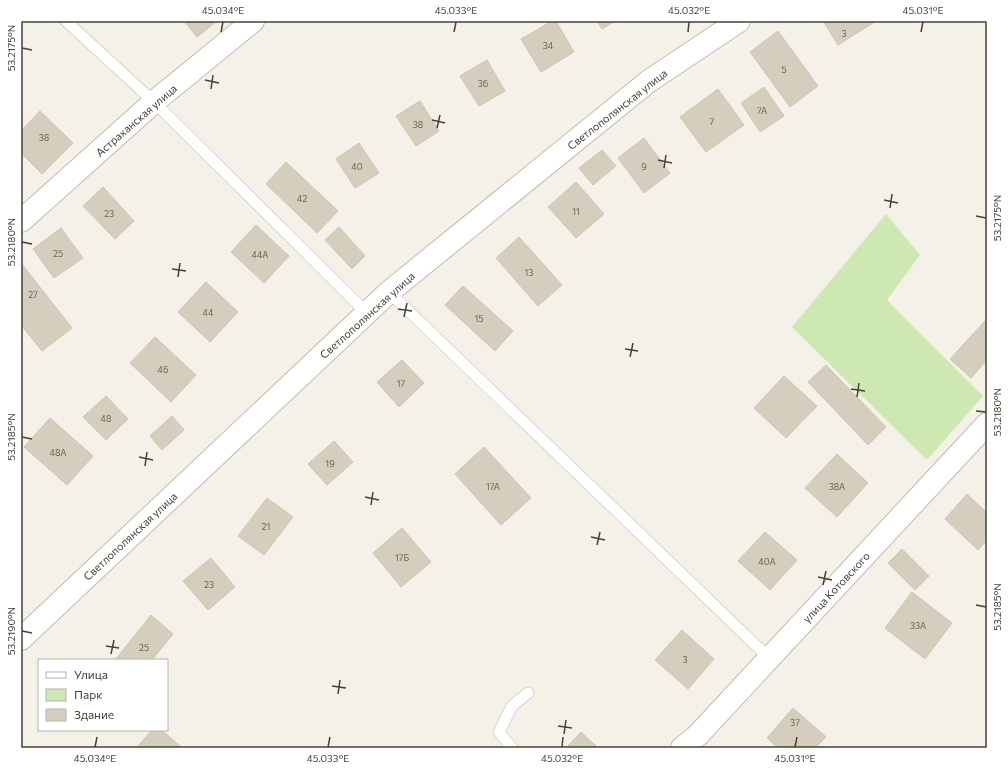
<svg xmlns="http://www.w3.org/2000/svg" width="1008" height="769" font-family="Commissioner,sans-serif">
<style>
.green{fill:#cde8b1}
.building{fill:#d5cdbd;stroke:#d0c5b0}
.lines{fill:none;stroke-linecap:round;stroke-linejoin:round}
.service-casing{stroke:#c2bcad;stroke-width:12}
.minor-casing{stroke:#c2bcad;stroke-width:24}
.service{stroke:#fff;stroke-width:11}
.minor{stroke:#fff;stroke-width:22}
.ticks{fill:none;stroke:#474136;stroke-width:1.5}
.labels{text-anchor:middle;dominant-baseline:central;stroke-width:3;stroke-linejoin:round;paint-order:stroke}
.number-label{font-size:9px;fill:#6a6458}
.street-label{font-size:11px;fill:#474136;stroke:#fff}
.neatline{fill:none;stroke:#474136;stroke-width:1.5}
.ticks-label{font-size:10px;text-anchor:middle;fill:#474136}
</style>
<rect width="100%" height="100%" fill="#f4f1e8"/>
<polygon class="green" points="886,214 920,255 887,300 983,396 927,460 792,327"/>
<g class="building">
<polygon points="184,21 217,21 197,37"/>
<polygon points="552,21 556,21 574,52 541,72 521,39"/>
<polygon points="597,21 615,21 602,29"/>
<polygon points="823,21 876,21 838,45"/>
<polygon points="778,31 818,86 790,107 750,52"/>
<polygon points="487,60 505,91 479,106 460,76"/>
<polygon points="764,87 784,116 760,132 741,103"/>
<polygon points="718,89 744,125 706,152 680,117"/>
<polygon points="420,101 439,131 416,146 396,116"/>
<polygon points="40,111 73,143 42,174 21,153 21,131"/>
<polygon points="644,138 670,173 644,193 618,158"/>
<polygon points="359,143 379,173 355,188 336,159"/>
<polygon points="602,150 616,166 593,185 579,168"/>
<polygon points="286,162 338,211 317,233 266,184"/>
<polygon points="576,182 604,214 576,238 548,207"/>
<polygon points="103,187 134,221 115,239 83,206"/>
<polygon points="256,225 289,256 264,283 231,252"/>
<polygon points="339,227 365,256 352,269 325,240"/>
<polygon points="61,228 83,258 54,278 33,249"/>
<polygon points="519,237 562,285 538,306 496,258"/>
<polygon points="21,263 72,328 42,351 21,325"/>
<polygon points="206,282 238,312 210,342 178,312"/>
<polygon points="463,286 513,331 495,351 445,305"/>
<polygon points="985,321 987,323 987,360 971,378 950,359"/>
<polygon points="155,337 196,375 171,402 130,363"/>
<polygon points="402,360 424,383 399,407 377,382"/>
<polygon points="826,365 886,427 868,445 808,382"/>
<polygon points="784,376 817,406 786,438 754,408"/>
<polygon points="106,396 128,419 106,440 83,417"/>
<polygon points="172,416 184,430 162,450 150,436"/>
<polygon points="50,418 93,456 67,485 24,447"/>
<polygon points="334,441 353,462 327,485 308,464"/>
<polygon points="484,447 531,498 501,525 455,474"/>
<polygon points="837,454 868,483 837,517 805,488"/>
<polygon points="967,494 987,513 987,540 978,550 945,519"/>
<polygon points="267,498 293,517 264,555 238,536"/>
<polygon points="402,528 431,562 401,587 373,553"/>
<polygon points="765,532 797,560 770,590 738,561"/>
<polygon points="902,549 929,576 915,590 888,563"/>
<polygon points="211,558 235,587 208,610 183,581"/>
<polygon points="912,592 952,623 925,659 885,628"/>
<polygon points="151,615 173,634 152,660 115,660"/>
<polygon points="682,630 714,659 688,689 655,660"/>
<polygon points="793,708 826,737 815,748 778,748 767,738"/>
<polygon points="152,730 162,730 182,748 140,748 138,746"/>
<polygon points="581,732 598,748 566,748"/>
</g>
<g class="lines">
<g class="service-casing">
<g id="service">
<polyline points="66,21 154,102 367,313"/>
<polyline points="389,292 769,658"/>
<polyline points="512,748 499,732 512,706 528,693"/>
</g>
</g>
<g class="minor-casing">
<g id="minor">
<polyline points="21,221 154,102 253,21"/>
<polyline points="21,639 389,292 649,81 739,21"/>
<polyline points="682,748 698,735 987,424"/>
</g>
</g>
<use href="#service" class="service"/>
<use href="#minor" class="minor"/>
</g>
<path class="ticks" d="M221,32L223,22M454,32L456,22M688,32L689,22M921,32L923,22M22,48L32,50M205,80L219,83M211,89L213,75M432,120L445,123M437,128L440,115M658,160L672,163M664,168L666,155M884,200L898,203M890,208L892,194M976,216L986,218M22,242L32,244M172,269L186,271M178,277L180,263M398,309L412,311M404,317L407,303M625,349L638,351M630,357L633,343M851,389L865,391M857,397L859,383M976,411L986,412M22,437L32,439M139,457L153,460M145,466L147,452M365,497L379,500M371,505L373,492M591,537L605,540M597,545L600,532M818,577L832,580M823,585L826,571M976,605L986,607M22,631L32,633M106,646L119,648M111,654L114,640M332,686L346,688M338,694L340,680M558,726L572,728M564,734L566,720M95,747L97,737M328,747L330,737M562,747L563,737M795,747L797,737"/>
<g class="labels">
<g class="number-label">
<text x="844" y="33">3</text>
<text x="548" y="45">34</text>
<text x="784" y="69">5</text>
<text x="483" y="83">36</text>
<text x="762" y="110">7А</text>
<text x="712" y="121">7</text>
<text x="418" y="124">38</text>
<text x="44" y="137">38</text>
<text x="357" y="166">40</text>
<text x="644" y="166">9</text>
<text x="302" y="198">42</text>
<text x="576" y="211">11</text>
<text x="109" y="213">23</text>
<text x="58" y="253">25</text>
<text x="260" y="254">44А</text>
<text x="529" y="272">13</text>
<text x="33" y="294">27</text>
<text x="208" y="312">44</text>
<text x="479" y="318">15</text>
<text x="163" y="369">46</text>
<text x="401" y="383">17</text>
<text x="106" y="418">48</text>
<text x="58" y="452">48А</text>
<text x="330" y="463">19</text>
<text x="493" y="486">17А</text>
<text x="837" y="486">38А</text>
<text x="266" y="526">21</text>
<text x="402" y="557">17Б</text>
<text x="767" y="561">40А</text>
<text x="209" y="584">23</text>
<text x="918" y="625">33А</text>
<text x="144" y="647">25</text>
<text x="685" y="659">3</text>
<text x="795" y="722">37</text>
</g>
<g class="street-label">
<text transform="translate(617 109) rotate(-38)">Светлополянская улица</text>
<text transform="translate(136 120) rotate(-41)">Астраханская улица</text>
<text transform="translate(367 315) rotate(-42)">Светлополянская улица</text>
<text transform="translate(130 536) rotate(-43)">Светлополянская улица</text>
<text transform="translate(836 587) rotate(-47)">улица Котовского</text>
</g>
</g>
<rect width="1008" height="769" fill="none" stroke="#ffffff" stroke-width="44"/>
<rect x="38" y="659" width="130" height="72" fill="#ffffff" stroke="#b5b3af"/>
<rect x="46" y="672" width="20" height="6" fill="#ffffff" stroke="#b5b3af"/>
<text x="74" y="679" font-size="12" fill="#474136">Улица</text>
<rect x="46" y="689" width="20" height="12" fill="#cde8b1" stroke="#b5b3af"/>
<text x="74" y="699" font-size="12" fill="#474136">Парк</text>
<rect x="46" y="709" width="20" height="12" fill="#d5cdbd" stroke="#b5b3af"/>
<text x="74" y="719" font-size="12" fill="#474136">Здание</text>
<rect x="22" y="22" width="964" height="725" class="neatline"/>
<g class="ticks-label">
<text x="223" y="14">45.034°E</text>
<text x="456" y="14">45.033°E</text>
<text x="689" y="14">45.032°E</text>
<text x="923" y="14">45.031°E</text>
<text transform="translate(11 48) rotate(-90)" y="4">53.2175°N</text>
<text transform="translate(997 218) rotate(-90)" y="4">53.2175°N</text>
<text transform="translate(11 242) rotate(-90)" y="4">53.2180°N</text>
<text transform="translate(997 412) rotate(-90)" y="4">53.2180°N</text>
<text transform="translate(11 437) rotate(-90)" y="4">53.2185°N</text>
<text transform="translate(997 607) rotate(-90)" y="4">53.2185°N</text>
<text transform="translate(11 631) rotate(-90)" y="4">53.2190°N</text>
<text x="95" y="762">45.034°E</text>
<text x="328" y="762">45.033°E</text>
<text x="562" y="762">45.032°E</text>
<text x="795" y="762">45.031°E</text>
</g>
</svg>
